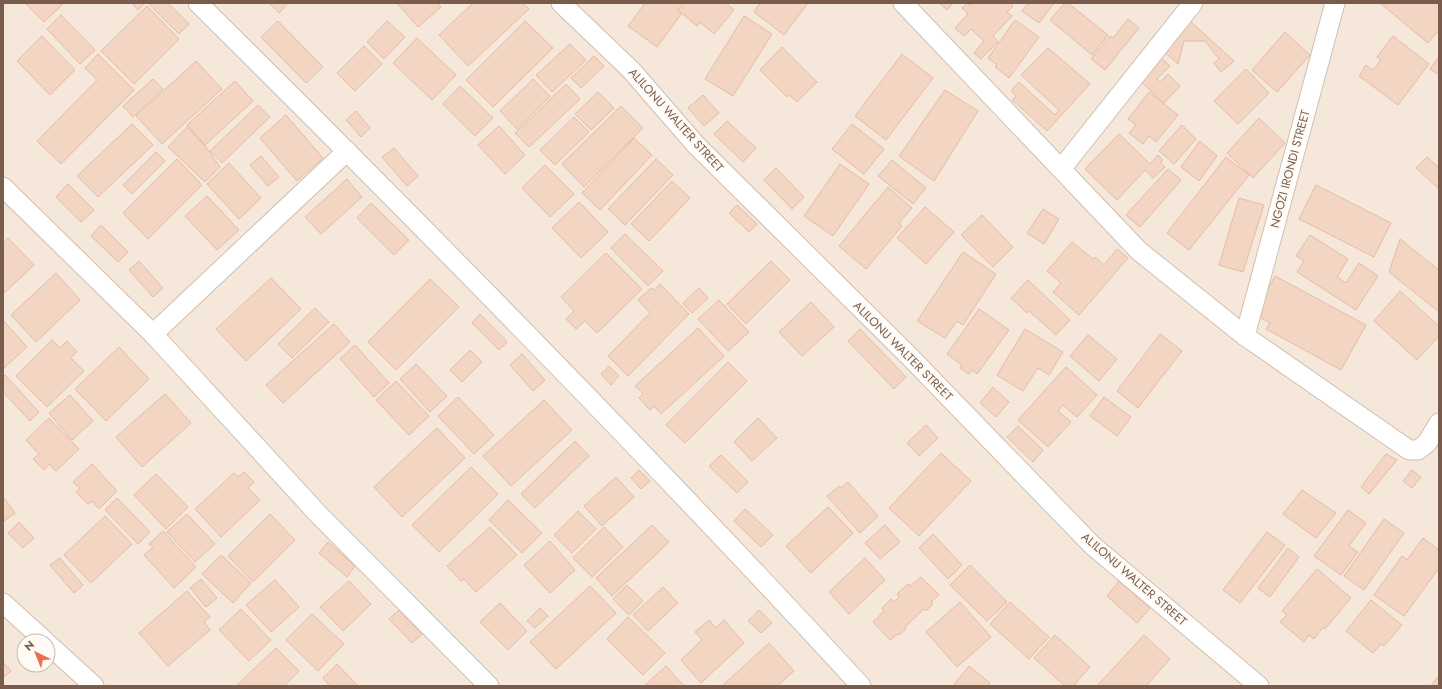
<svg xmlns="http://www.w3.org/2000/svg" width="1442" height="689" font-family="Jost,sans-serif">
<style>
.residential{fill:#f5e8da;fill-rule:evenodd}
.building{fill:#f3d5c3;stroke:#e6bba3}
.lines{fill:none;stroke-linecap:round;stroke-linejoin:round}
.minor-casing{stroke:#d1beb0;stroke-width:21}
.minor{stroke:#fff;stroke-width:19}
.labels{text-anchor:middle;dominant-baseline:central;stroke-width:4;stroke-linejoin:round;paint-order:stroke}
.street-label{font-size:12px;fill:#7a5c4d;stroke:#fffaf3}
</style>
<rect width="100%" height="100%" fill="#fdf6ec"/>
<path class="residential" d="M3,3H1439V686H3ZM24,641H48V665H24Z"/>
<g class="building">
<polygon points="25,3 64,3 44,22"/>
<polygon points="132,3 145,3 138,10"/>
<polygon points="148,3 168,3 189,24 179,34"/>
<polygon points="269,3 288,3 279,13"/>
<polygon points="397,3 438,3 441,7 418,27"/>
<polygon points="473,3 523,3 529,9 468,66 439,35"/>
<polygon points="645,3 684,3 687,6 657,47 628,26"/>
<polygon points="684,3 726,3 734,10 714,34 700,22 697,26 678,10"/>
<polygon points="760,3 808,3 784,35 754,12"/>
<polygon points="939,3 953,3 947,10"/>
<polygon points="967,3 971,5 973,3 1010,3 1013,6 1007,12 1012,16 993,36 998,42 981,59 974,53 984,41 971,29 964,36 955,28 968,14 962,8"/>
<polygon points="1028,3 1054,3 1039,23 1022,11"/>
<polygon points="1065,3 1068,3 1108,35 1092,55 1050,20"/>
<polygon points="1380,3 1439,3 1439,30 1428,43"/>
<polygon points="147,6 179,39 134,84 101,51"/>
<polygon points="61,15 95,50 80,64 47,29"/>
<polygon points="744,16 772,34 733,96 705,79"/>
<polygon points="1128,19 1139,28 1105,70 1091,59 1110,36 1113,38"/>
<polygon points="1015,20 1039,37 1009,78 995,67 997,65 988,58"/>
<polygon points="1189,20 1234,61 1221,72 1214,63 1219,59 1205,41 1184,41 1178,64 1162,50"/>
<polygon points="278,21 323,67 306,83 261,37"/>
<polygon points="387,21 405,37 384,59 367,42"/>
<polygon points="525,21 553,48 493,107 466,80"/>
<polygon points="1285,32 1310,55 1277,92 1252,70"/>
<polygon points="42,36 75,70 50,95 17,61"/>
<polygon points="1393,36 1429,64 1398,105 1359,76 1366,65 1373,70 1381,60 1377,57"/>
<polygon points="417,38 456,75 432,100 393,63"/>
<polygon points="570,44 586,60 552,92 536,75"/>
<polygon points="364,46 382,64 355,91 337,73"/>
<polygon points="782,47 817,82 797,102 789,95 787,97 760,70"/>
<polygon points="1048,48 1090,84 1047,131 1012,100 1016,96 1011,91 1019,82 1055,115 1059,110 1021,75"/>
<polygon points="98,54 134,90 61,164 37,141 97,80 85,68"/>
<polygon points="902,54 933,78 886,140 855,116"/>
<polygon points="594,56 604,66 581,88 571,78"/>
<polygon points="1160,57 1170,66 1157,79 1160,82 1168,74 1180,86 1164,103 1139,80"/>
<polygon points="1439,57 1439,75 1430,69"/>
<polygon points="196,61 222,89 162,144 136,116"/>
<polygon points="1246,69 1269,93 1238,124 1214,101"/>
<polygon points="153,79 163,89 133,117 123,106"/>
<polygon points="533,79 550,96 517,129 500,111"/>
<polygon points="235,81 253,101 205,145 187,125"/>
<polygon points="566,84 580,99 529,147 515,133"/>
<polygon points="460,86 493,118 475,136 443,104"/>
<polygon points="945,90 978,111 934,181 899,156"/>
<polygon points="598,92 614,108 591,130 575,114"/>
<polygon points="1149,92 1178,115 1156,142 1149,136 1143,144 1129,133 1136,125 1128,119"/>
<polygon points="703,95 719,113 704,126 688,108"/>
<polygon points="258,105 270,117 222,163 210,151"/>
<polygon points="621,106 643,128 584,187 562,164"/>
<polygon points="356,111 370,128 361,137 346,120"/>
<polygon points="286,115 323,158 297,181 260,138"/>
<polygon points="574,117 589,132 555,165 540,150"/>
<polygon points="1259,118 1285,143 1253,178 1227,153"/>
<polygon points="727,121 756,148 743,162 714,134"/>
<polygon points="132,124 153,145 98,197 77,176"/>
<polygon points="852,124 884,149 864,174 832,149"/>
<polygon points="1182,125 1196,139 1174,164 1159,151"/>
<polygon points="499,126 525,155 505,174 478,145"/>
<polygon points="187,127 206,147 220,167 205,182 168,147"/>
<polygon points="1119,134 1150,164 1158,155 1163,160 1160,162 1165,167 1153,178 1145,170 1117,200 1085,169"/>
<polygon points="634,138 652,155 600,210 582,193"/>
<polygon points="1200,141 1217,156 1199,181 1181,167"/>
<polygon points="394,148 418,176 407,186 382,157"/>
<polygon points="156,152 165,161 132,194 123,185"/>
<polygon points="261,156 279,177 268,186 250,165"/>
<polygon points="1226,157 1249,175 1189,250 1167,233"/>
<polygon points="1427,157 1439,168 1439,189 1416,168"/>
<polygon points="177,159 202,185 148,239 123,213"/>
<polygon points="656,159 673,175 625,225 608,209"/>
<polygon points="892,160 926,188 913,204 878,176"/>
<polygon points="229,163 261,198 239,219 207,184"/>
<polygon points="840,164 869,184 833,236 804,216"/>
<polygon points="545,165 574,194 550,217 522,188"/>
<polygon points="776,168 804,197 792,209 764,180"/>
<polygon points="1168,169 1181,180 1140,227 1126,215"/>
<polygon points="347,179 362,197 321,234 305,217"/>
<polygon points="672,181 690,198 649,241 631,224"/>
<polygon points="68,184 94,210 81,222 56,197"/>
<polygon points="1316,185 1391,223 1374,257 1299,219"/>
<polygon points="888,187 912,208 899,223 902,226 866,269 839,246"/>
<polygon points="207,196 239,230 217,250 185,216"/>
<polygon points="1239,198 1264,205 1243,272 1219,265"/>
<polygon points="579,202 608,232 581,258 552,228"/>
<polygon points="371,203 409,240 394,255 357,218"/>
<polygon points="737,205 757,224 749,232 729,213"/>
<polygon points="925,207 954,232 926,264 897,238"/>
<polygon points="1043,209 1059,219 1044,244 1027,233"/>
<polygon points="982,215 1013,247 993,267 961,235"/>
<polygon points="101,225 128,252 118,262 91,236"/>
<polygon points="625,234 663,271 648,286 611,248"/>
<polygon points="1310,235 1348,259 1337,277 1346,283 1359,263 1378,276 1356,310 1297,272 1304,261 1296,256"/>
<polygon points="8,238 34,265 3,294 3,243"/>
<polygon points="1400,239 1439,270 1439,312 1389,272"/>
<polygon points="1072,242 1093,259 1095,257 1104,265 1117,249 1128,258 1079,315 1053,292 1061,283 1047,271"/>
<polygon points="963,252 996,274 963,325 957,321 945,338 917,321"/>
<polygon points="606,253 642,289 597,333 585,321 576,329 566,319 574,311 561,297"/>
<polygon points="139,261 163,288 153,297 129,270"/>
<polygon points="771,261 790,280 746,324 727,304"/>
<polygon points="56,273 80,300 36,342 11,315"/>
<polygon points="1275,276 1366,325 1341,370 1266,329 1270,323 1254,314"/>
<polygon points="271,278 301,309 246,361 216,329"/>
<polygon points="430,279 459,307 396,370 368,342"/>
<polygon points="1028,280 1070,320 1056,335 1029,311 1027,313 1011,298"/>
<polygon points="660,284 689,314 628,376 608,356 650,313 638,300 651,288 655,290"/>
<polygon points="699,288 708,298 692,313 683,303"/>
<polygon points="1400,291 1439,326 1439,336 1417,360 1374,321"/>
<polygon points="719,300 749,332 728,351 698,319"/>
<polygon points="811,302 834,327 802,356 779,332"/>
<polygon points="315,308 329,322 292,358 278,344"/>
<polygon points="979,309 1009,330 977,374 972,370 969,374 960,368 962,365 947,354"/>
<polygon points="480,314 507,342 499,350 472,323"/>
<polygon points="3,320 27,347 4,368 3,366"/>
<polygon points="334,324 350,342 283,403 266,385"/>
<polygon points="698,328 724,356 661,414 654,406 650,410 639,398 643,394 635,386"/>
<polygon points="860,329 906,377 894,389 848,341"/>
<polygon points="1025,329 1063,352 1049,375 1038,368 1023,391 997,375"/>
<polygon points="1160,334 1182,351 1138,408 1117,391"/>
<polygon points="1088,335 1117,359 1099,381 1070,356"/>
<polygon points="52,340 60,348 67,341 77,352 71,358 84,371 47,407 16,376"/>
<polygon points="355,345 389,383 374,397 340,359"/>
<polygon points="119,347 149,379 106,421 75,389"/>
<polygon points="470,350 482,362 462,382 450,370"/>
<polygon points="522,354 545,380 533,391 510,365"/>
<polygon points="728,362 747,381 685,443 666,425"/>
<polygon points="416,364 447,396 430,412 400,379"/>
<polygon points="609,366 619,376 611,385 601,374"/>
<polygon points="1066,367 1097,395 1077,417 1063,405 1058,411 1071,422 1048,447 1018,420"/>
<polygon points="5,375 39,412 30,421 3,392 3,377"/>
<polygon points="396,381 429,416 409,435 376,400"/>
<polygon points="993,387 1009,402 996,417 980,403"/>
<polygon points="165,394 191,423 142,467 116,437"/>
<polygon points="70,395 93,421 72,440 49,413"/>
<polygon points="458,397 494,435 474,454 438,416"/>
<polygon points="1104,397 1131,417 1117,436 1090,416"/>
<polygon points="544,400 572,430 511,486 483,456"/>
<polygon points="49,418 79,449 56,471 49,464 44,470 33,459 39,454 26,440"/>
<polygon points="758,418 777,438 752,461 734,442"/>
<polygon points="926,425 938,438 919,456 907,443"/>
<polygon points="1018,426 1043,450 1033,462 1007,437"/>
<polygon points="437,428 465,458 402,517 374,487"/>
<polygon points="575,441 589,456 535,508 521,494"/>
<polygon points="941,453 971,481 919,536 889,508"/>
<polygon points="1386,454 1397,460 1369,494 1361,487"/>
<polygon points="721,455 748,482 737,493 709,466"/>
<polygon points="92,464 117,491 99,509 92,501 88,504 76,492 80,488 73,482"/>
<polygon points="471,467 498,494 439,552 412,525"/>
<polygon points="639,470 650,481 641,489 631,478"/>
<polygon points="1412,470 1421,477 1412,488 1403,481"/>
<polygon points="244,472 254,482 248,488 260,500 221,537 195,509 234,473 238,477"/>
<polygon points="156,474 188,507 166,529 134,495"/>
<polygon points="616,477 634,497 602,526 584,506"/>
<polygon points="848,482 878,516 860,533 827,496 839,486 841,488"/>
<polygon points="1302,490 1336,513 1316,538 1283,514"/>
<polygon points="117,498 150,532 138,544 105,510"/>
<polygon points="5,499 15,513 3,522 3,502"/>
<polygon points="508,500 542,533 522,553 489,520"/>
<polygon points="828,507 853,533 811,573 786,546"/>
<polygon points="745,509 773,535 761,547 734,521"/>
<polygon points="1348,510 1366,523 1349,546 1358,552 1341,575 1314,556"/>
<polygon points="578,511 596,529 572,553 554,535"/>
<polygon points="187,514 215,544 195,562 167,532"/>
<polygon points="270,514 295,540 253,582 228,556"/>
<polygon points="105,516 132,544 91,583 64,555"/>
<polygon points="1384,519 1404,533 1364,590 1344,576"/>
<polygon points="19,522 34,538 23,548 8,533"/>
<polygon points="652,525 669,542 612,596 596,578"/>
<polygon points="885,525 900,542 880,559 865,543"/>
<polygon points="490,527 517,555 476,592 464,579 461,581 447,566"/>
<polygon points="604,527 623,547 592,577 573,558"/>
<polygon points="163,531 196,567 174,588 144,555 153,547 149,544"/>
<polygon points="1267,532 1285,545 1240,603 1223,590"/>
<polygon points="933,534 962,565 948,579 919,548"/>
<polygon points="1423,538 1439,550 1439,568 1404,616 1374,595 1402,556 1407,560"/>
<polygon points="550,541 575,570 550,593 524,565"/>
<polygon points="328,542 355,566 347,577 319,553"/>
<polygon points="1288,548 1299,557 1270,597 1258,588"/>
<polygon points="221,555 251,583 233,603 202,574"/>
<polygon points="60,558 83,585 74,593 50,565"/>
<polygon points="865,558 885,580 849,614 829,592"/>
<polygon points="970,565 1007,602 987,621 950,585"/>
<polygon points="1317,569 1351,598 1325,629 1323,627 1314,639 1309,635 1304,642 1280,622 1287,615 1282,611"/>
<polygon points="921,577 939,595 931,602 933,604 926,611 924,609 905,627 906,629 899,635 898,634 890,640 873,622 884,611 882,608 891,599 894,602 899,597 897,594 908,584 910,586"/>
<polygon points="201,579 217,598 206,607 190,588"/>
<polygon points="275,580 299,607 271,632 246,605"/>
<polygon points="349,581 371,604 343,631 320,607"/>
<polygon points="1119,581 1150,608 1137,623 1107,596"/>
<polygon points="627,585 643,601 629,615 613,599"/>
<polygon points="590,586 616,613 556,669 530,642"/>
<polygon points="663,587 678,603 648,631 633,615"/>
<polygon points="187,591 210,617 204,622 210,630 168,666 139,633"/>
<polygon points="1371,600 1402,625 1384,646 1381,644 1373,653 1346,631"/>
<polygon points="960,602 991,637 957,667 926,632"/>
<polygon points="1010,602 1049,637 1029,659 990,624"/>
<polygon points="500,603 527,631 508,650 480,622"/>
<polygon points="540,608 548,616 535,628 527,621"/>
<polygon points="241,609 271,640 249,661 219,630"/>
<polygon points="399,610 422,634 412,643 389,619"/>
<polygon points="759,610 772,623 761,633 748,621"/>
<polygon points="312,614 344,644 318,671 286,640"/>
<polygon points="628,617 665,653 643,675 607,639"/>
<polygon points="709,620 716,628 724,620 744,643 701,683 681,660 702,640 695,632"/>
<polygon points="1055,635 1090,667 1073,686 1065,686 1034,658"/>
<polygon points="1144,635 1170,659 1146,686 1097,686"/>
<polygon points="769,643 794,671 777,686 722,686"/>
<polygon points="276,648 299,671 284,686 236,686"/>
<polygon points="3,662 11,671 3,678"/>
<polygon points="337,664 358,686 330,686 323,678"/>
<polygon points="666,666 684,686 644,686"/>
<polygon points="969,666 990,683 988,686 953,686"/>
<polygon points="1439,675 1439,686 1431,686"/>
</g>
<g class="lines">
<g class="minor-casing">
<g id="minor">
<path d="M198,3C423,226 646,452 861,686"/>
<polyline points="561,3 631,70 696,145 910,357 1092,545 1259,686"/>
<polyline points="903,3 1139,251 1245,336 1409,450 1418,450 1427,443 1439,423"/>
<polyline points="1061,169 1193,3"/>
<polyline points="3,187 153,334 319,515 489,686"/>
<polyline points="153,334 347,151"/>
<polyline points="1245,336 1335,3"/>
<polyline points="3,603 45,641"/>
<polyline points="48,644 94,686"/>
</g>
</g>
<use href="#minor" class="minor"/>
</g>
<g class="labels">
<g class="street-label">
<text transform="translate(676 120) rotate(48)">ALILONU WALTER STREET</text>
<text transform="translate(1290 169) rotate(-75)">NGOZI IRONDI STREET</text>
<text transform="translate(903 351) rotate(45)">ALILONU WALTER STREET</text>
<text transform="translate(1134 579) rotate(41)">ALILONU WALTER STREET</text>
</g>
</g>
<rect width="1442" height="689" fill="none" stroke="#7a5c4d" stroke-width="8"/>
<g transform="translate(36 653) rotate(317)"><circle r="19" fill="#fffaf3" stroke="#cabbb1"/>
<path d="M0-3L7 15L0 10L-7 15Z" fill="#e76f51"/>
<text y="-6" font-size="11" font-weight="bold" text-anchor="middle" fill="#7a5c4d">N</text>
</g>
</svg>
